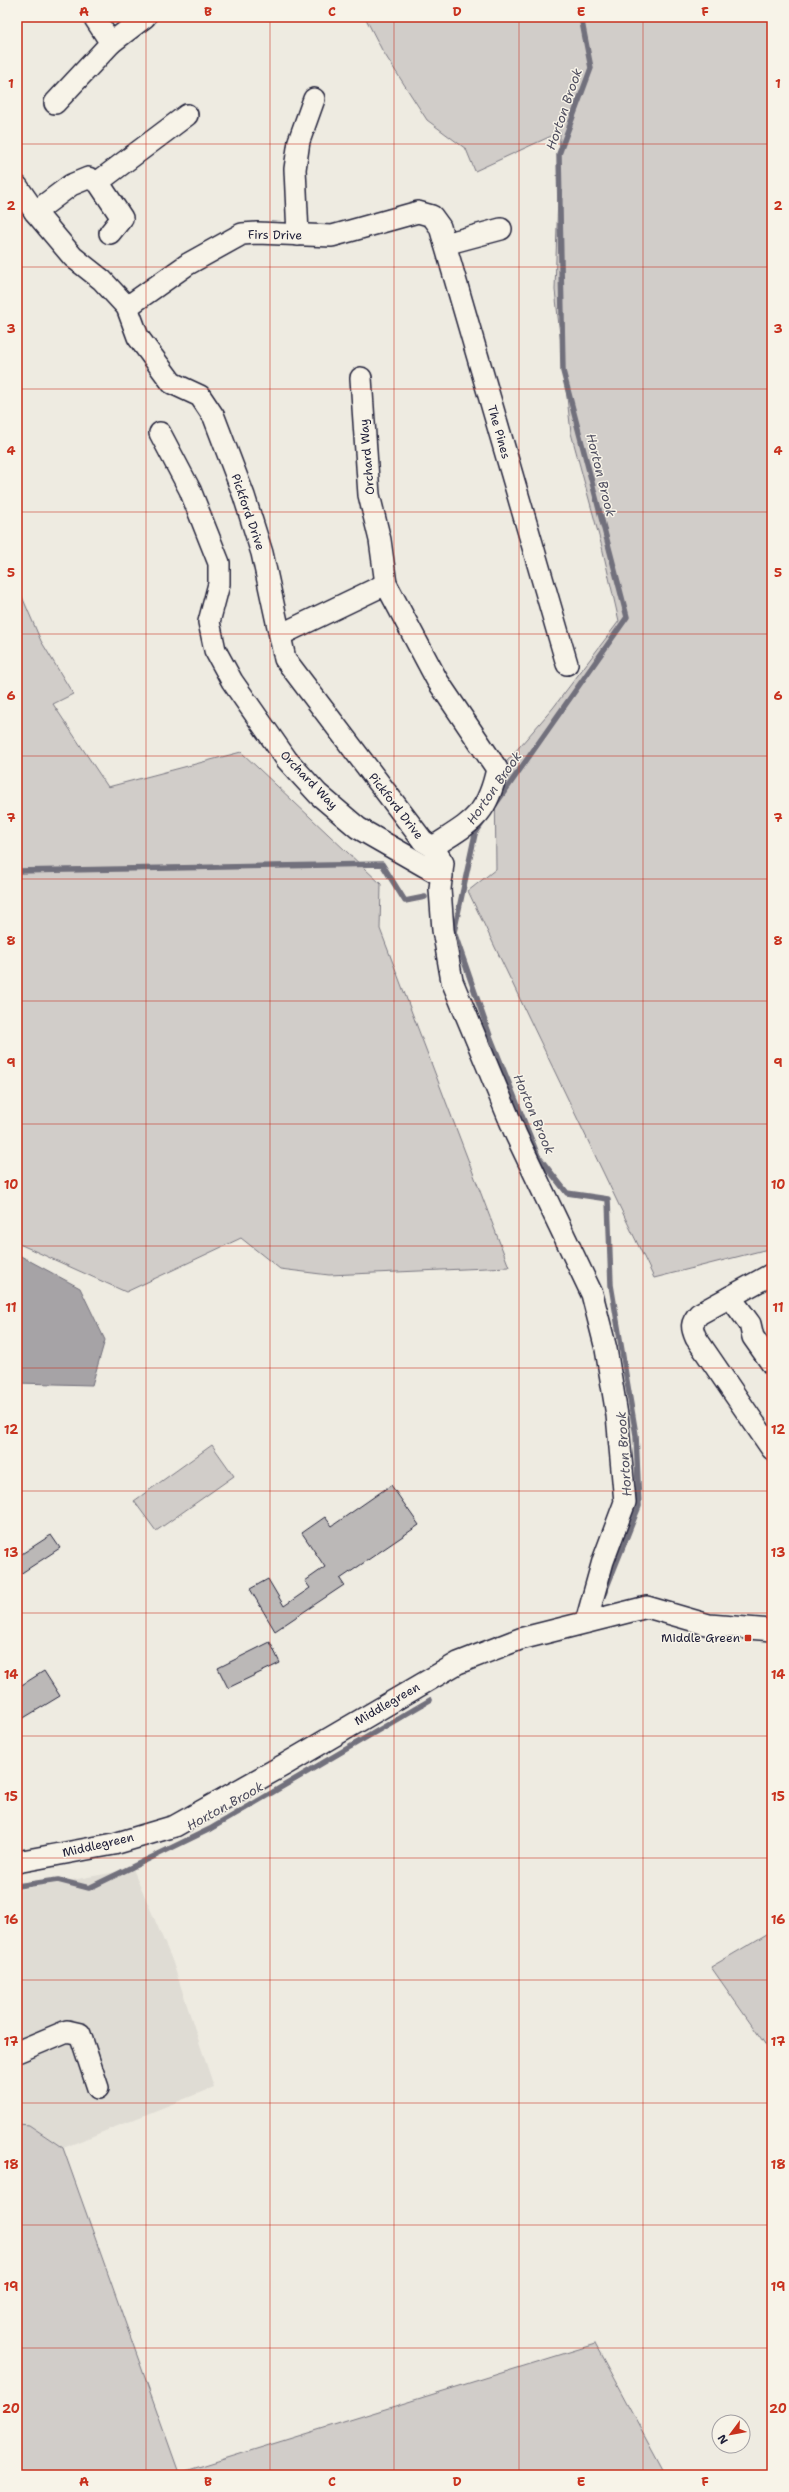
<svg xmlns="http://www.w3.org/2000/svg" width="789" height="2492" font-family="'Shantell Sans',sans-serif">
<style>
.built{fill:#dfdcd4}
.green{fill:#d1cdc9;stroke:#7a7882}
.water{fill:#a6a3a6;stroke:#716f7b}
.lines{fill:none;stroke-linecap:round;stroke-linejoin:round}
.stream{stroke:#716f7b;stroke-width:5.5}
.building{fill:#bbb8b7;stroke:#22223b}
.minor-casing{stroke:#22223b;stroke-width:24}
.minor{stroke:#f7f3e8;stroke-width:21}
.grid{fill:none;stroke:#c8321e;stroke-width:1;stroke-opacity:0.55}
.poi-dot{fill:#c8321e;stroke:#f7f3e8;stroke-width:1.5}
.labels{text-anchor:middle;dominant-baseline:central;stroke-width:3;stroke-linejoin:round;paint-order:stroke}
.street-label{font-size:12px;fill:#22223b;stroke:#f7f3e8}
.poi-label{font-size:12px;fill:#22223b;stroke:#f7f3e8;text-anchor:end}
.water-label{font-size:13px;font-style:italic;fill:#504f60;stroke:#f7f3e8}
.neatline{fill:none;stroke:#c8321e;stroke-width:1.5}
.grid-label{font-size:13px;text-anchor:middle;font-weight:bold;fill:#c8321e}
</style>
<rect width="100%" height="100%" fill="#eeebe1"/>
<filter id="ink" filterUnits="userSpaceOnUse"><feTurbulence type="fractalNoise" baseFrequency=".025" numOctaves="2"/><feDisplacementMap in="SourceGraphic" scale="8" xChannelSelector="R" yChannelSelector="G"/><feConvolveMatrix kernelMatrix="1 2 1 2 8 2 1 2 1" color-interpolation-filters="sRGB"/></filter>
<g filter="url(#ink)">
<polygon class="built" points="133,1869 172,1960 214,2087 63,2148 29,2125 17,2124 17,1890"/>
<g class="green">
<polygon points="365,17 772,17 772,1248 654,1278 468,891 496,869 495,775 553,708 619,621 602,547 571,433 555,290 560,132 475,171 466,149 427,120 382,50"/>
<polygon points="17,585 41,641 73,694 53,704 108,787 241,752 381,884 380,929 509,1267 329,1275 280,1269 241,1238 126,1292 17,1243"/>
<polygon points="212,1445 234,1476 156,1531 134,1501"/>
<polygon points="772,1931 772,2054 711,1967"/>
<polygon points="17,2124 29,2125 63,2148 179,2473 595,2344 666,2475 17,2475"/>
</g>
<polygon class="water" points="17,1254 80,1288 105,1340 92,1385 17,1383"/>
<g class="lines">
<g class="stream">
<polyline points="495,805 627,617 563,371 559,154 591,68 581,17"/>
<polyline points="483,822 475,834 454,932 490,1036 538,1156 567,1193 608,1199 611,1285 636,1435 639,1506 604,1594"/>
<polyline points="17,871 382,864 405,901 425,897"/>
<polyline points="17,1886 58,1880 89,1888 210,1829 430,1700"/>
</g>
</g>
<g class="building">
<polygon points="391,1485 419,1525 340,1579 344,1585 275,1631 250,1589 268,1579 284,1606 310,1588 305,1581 325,1567 302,1533 325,1517 332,1526"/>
<polygon points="51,1535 60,1548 17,1576 17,1557"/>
<polygon points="270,1642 280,1663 228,1688 218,1668"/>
<polygon points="44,1671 60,1696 17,1722 17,1688"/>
</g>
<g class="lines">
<g class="minor-casing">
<g id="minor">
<polyline points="94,17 111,43 145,17"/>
<polyline points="55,103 111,43"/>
<polyline points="98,182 187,115"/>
<polyline points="17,186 35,212 73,257 102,280 127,307 138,337 172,383 200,396 214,417 244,496 262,553 285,659 423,841 433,847 443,863 440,889 443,930 452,981 516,1135 592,1294 606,1349 617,1415 625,1502 603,1561 586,1622"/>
<polyline points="35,212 71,185 88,178 98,182 122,218 110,233"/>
<polyline points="298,235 295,169 299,141 314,99"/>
<polyline points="445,244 501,229"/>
<polyline points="127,307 188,264 242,234 257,233 332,236 418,212 432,216 440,227 567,664"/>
<path d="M361,378L369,495L380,540L386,584L437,680L497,769C487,817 471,822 433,847"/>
<polyline points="160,433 190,490 219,563 219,584 209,622 215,650 232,681 287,760 318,794 358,828 442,876"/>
<polyline points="280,635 386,584"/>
<path d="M772,1274L699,1314C691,1323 691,1327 696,1338L772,1449"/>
<polyline points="730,1297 742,1313 750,1324 753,1337 772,1364"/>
<polyline points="17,1862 114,1844 175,1826 284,1765 458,1663 520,1639 647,1607 709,1625 772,1630"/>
<polyline points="17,2052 67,2031 80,2034 98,2088"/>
</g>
</g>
<use href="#minor" class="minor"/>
</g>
</g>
<path class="grid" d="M146,17V2475M270,17V2475M394,17V2475M519,17V2475M643,17V2475M17,144H772M17,267H772M17,389H772M17,512H772M17,634H772M17,756H772M17,879H772M17,1001H772M17,1124H772M17,1246H772M17,1368H772M17,1491H772M17,1613H772M17,1736H772M17,1858H772M17,1980H772M17,2103H772M17,2225H772M17,2348H772"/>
<rect class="poi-dot" x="744" y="1634" width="8" height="8" rx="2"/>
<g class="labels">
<g class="street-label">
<text transform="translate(275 235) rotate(1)">Firs Drive</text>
<text transform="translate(499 432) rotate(74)">The Pines</text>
<text transform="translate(367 457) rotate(-95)">Orchard Way</text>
<text transform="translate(248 512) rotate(71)">Pickford Drive</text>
<text transform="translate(309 780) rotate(46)">Orchard Way</text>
<text transform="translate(396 806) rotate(52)">Pickford Drive</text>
<text transform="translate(387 1704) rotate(-30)">Middlegreen</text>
<text transform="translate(98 1845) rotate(-13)">Middlegreen</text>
</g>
<g class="poi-label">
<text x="740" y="1638">Middle Green</text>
</g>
<g class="water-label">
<text transform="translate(564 109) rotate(-71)">Horton Brook</text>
<text transform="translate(601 475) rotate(76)">Horton Brook</text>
<text transform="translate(494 788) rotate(-55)">Horton Brook</text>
<text transform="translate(534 1114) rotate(67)">Horton Brook</text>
<text transform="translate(624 1454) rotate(-94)">Horton Brook</text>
<text transform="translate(225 1806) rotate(-29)">Horton Brook</text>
</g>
</g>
<rect width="789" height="2492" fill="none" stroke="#f7f3e8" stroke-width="44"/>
<g transform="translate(731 2434) rotate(238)"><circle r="19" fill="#f7f3e8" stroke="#a29fa3"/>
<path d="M0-3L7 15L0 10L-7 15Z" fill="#c8321e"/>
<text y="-6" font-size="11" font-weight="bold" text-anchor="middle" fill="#22223b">N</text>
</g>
<rect x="22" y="22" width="745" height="2448" class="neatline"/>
<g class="grid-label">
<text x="84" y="16">A</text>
<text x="208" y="16">B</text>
<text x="332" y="16">C</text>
<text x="457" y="16">D</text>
<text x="581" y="16">E</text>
<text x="705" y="16">F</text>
<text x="11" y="88">1</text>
<text x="778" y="88">1</text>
<text x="11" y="210">2</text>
<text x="778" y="210">2</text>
<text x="11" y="333">3</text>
<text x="778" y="333">3</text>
<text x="11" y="455">4</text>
<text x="778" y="455">4</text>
<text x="11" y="577">5</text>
<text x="778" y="577">5</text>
<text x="11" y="700">6</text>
<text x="778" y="700">6</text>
<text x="11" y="822">7</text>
<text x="778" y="822">7</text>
<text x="11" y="945">8</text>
<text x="778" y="945">8</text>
<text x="11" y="1067">9</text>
<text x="778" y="1067">9</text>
<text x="11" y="1189">10</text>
<text x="778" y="1189">10</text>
<text x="11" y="1312">11</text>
<text x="778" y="1312">11</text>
<text x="11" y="1434">12</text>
<text x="778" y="1434">12</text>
<text x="11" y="1557">13</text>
<text x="778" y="1557">13</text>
<text x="11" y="1679">14</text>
<text x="778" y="1679">14</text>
<text x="11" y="1801">15</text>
<text x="778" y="1801">15</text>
<text x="11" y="1924">16</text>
<text x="778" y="1924">16</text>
<text x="11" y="2046">17</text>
<text x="778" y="2046">17</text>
<text x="11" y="2169">18</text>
<text x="778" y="2169">18</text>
<text x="11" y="2291">19</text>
<text x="778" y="2291">19</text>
<text x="11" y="2413">20</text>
<text x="778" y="2413">20</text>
<text x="84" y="2486">A</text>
<text x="208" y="2486">B</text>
<text x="332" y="2486">C</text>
<text x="457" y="2486">D</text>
<text x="581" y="2486">E</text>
<text x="705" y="2486">F</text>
</g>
</svg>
